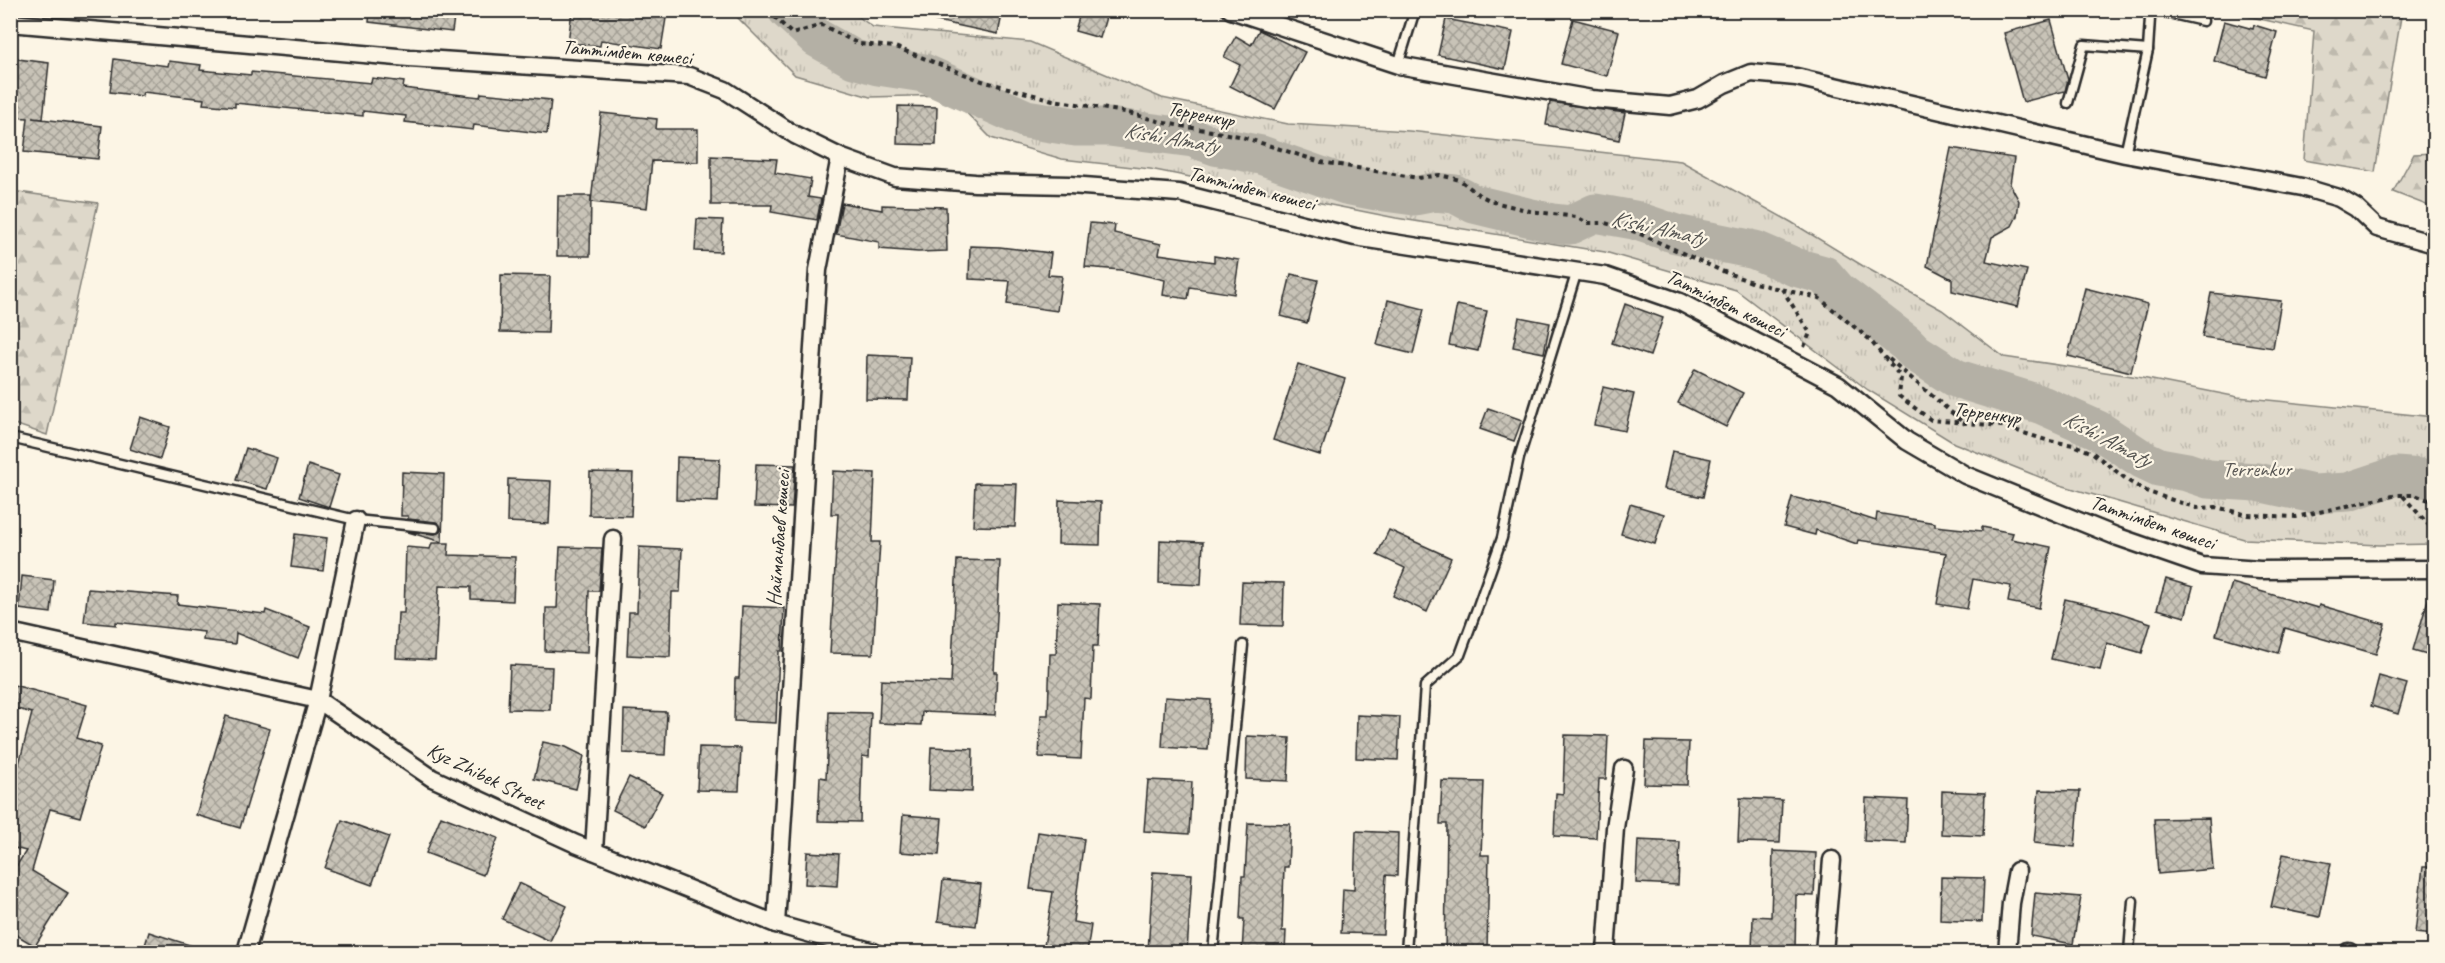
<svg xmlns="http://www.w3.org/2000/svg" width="2445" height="963" font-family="Caveat,sans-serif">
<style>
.grass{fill:url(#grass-tufts);stroke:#84827a;stroke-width:1.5}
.forest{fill:url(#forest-firs);stroke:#84827a;stroke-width:1.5}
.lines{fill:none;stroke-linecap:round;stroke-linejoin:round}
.river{stroke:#b4b0a5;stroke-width:39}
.building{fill:url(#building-cross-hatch);stroke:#2b2b2b;stroke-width:1.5}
.lane-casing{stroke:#2b2b2b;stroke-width:13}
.street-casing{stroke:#2b2b2b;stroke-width:21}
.path{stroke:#2b2b2b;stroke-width:4;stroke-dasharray:4.5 4.5;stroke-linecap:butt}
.lane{stroke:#fcf5e5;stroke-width:8}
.street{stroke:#fcf5e5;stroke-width:16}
.labels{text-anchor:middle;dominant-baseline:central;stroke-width:4.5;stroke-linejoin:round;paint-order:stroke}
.street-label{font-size:21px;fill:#2b2b2b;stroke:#fcf5e5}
.park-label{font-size:21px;fill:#585653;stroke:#fcf5e5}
.water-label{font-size:22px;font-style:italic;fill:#545350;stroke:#fcf5e5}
</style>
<defs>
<pattern id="grass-tufts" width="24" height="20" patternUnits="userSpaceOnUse" patternTransform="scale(1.5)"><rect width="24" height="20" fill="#ded8ca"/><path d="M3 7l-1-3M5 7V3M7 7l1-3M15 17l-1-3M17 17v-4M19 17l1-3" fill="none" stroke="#bfbaae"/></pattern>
<pattern id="forest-firs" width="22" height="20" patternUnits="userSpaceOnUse" patternTransform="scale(1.5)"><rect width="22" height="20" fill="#ded8ca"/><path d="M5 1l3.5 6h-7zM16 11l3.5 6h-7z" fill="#bfbaae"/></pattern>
<pattern id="building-cross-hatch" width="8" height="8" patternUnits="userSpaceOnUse" patternTransform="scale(1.5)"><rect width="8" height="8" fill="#c8c3b7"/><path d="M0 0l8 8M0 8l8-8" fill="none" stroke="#a39f95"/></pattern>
</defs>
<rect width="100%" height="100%" fill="#fcf5e5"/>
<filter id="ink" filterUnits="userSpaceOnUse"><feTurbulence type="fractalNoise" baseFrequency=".0167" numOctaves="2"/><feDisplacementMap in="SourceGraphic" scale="12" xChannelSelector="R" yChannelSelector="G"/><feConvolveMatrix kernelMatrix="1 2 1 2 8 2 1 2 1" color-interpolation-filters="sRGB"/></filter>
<g filter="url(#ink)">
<polygon class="grass" points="731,11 850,11 873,27 1030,42 1162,98 1288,124 1409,131 1681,161 1791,222 1863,266 1942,310 2004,357 2132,376 2238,397 2434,417 2434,544 2380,545 2244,539 2057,484 1954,443 1868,390 1736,290 1605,252 1396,218 1150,169 1062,159 991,138 949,95 870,97 795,75"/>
<g class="forest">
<polygon points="2224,11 2402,11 2375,172 2304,160 2314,31"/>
<polygon points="2434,153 2434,208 2393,192 2414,154"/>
<polygon points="11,191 98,203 47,435 11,423"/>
</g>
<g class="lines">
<polyline class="river" points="787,10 817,38 854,59 878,66 924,73 1026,119 1076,127 1109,127 1193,138 1215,146 1261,155 1346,185 1377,191 1414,196 1435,192 1455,194 1474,204 1552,223 1570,225 1595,213 1634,220 1676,234 1755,250 1795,267 1824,275 1838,291 1906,343 1916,353 1955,378 2042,405 2098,430 2142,459 2159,467 2187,472 2208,479 2257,482 2314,494 2348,492 2396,476 2434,479"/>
</g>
<g class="building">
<polygon points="370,10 455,10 452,32 369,22"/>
<polygon points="572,10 667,12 661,49 601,40 600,46 568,43"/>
<polygon points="924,10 1003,10 998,34 923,18"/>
<polygon points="1081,10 1108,10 1100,38 1075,31"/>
<polygon points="1446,19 1513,32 1505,69 1438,55"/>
<polygon points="1573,19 1619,31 1607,76 1561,64"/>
<polygon points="2051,20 2068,80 2065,91 2023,102 2004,33"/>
<polygon points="2224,21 2253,29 2254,25 2277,32 2265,76 2214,61"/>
<polygon points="1259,30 1305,52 1275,109 1230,86 1240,65 1224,57 1236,36 1251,45"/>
<polygon points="10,58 49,63 43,119 32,118 102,126 98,159 24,152 28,118 10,117"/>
<polygon points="114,59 168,66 169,61 201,65 200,70 251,75 251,72 371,83 372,78 404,82 403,88 480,97 481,93 551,100 547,134 474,125 473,130 405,122 406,116 363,111 363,116 235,103 235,107 203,104 204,99 143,92 142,96 110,92"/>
<polygon points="1550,102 1625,113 1619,140 1546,125"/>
<polygon points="898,106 937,107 936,145 897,144"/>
<polygon points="601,113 657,119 656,129 698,129 698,162 652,161 647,208 591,202"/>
<polygon points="1951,148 2014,158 2010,184 2019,201 2017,216 2012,226 1992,237 1986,261 2027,270 2018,307 1952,291 1952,279 1927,266"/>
<polygon points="711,156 777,159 775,173 811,179 808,197 821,199 817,220 771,212 772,205 711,205"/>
<polygon points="558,196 591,196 590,256 557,256"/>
<polygon points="842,203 882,210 882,205 946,207 947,251 918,252 879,249 879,242 836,234"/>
<polygon points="697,219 723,220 721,252 695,251"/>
<polygon points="1090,223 1115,225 1114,233 1161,244 1159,254 1214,262 1214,256 1239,260 1234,294 1190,287 1188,299 1163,295 1165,280 1121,270 1085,267"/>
<polygon points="970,246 1000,247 1051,253 1048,275 1062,276 1057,311 1007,304 1010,281 969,279"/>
<polygon points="1291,274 1318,280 1307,323 1281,316"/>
<polygon points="501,275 550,276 548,333 500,332"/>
<polygon points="2085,288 2148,304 2131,372 2068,356"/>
<polygon points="2211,293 2281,301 2273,348 2202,337"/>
<polygon points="1388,300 1424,309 1413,354 1377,345"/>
<polygon points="1625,304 1663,318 1650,356 1612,343"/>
<polygon points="1457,305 1487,311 1478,351 1449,345"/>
<polygon points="1519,317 1550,323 1544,353 1513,347"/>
<polygon points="867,355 910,357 908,400 866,399"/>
<polygon points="1298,364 1345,379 1320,455 1273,440"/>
<polygon points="1695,369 1743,393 1726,427 1678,403"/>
<polygon points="1603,387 1634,394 1625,431 1594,425"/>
<polygon points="1488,408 1522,420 1514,441 1480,429"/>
<polygon points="140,417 170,427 160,459 130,449"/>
<polygon points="246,448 277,458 267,489 236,480"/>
<polygon points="1672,451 1711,459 1703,497 1664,489"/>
<polygon points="677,457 720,459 718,502 676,500"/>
<polygon points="756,464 795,465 792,508 754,507"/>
<polygon points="308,465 339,475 329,507 299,497"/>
<polygon points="833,471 875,473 872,542 880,542 873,654 830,653 838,514 831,514"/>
<polygon points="402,472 444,474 442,542 408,532 435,534 440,532 441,528 436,522 408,519 408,516 401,516"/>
<polygon points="590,472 633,473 631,516 589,515"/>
<polygon points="508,479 551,481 549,524 507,522"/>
<polygon points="975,483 1017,484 1015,527 973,526"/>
<polygon points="1792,497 1833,507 1876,521 1877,513 1935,523 1935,526 1982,531 1982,527 2013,533 2011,539 2051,547 2039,608 2008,602 2011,586 1973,579 1967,609 1937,604 1946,553 1858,540 1857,544 1816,530 1815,535 1784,527"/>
<polygon points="1059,500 1101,502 1100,545 1058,544"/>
<polygon points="1630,504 1664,514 1655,544 1621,534"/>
<polygon points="1389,530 1451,558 1427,612 1393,596 1405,568 1377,555"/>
<polygon points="295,534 327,538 323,571 291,567"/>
<polygon points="1160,540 1203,542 1201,585 1159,583"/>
<polygon points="432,543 449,543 448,555 515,557 513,601 471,599 471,587 439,586 435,660 396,658 398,613 404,613 406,547 430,549"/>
<polygon points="560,547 602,548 599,591 589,591 587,653 545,651 546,608 557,608"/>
<polygon points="639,547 682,549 680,592 672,592 670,657 627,655 629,612 637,612"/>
<polygon points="957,560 1000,561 994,672 997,672 995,715 922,712 921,725 879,723 881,680 951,683"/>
<polygon points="22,576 54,580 51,613 19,609"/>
<polygon points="2166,579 2193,587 2185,617 2157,609"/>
<polygon points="1242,582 1284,583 1283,626 1240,625"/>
<polygon points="2232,583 2318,608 2319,605 2385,624 2376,654 2285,628 2278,653 2216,635"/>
<polygon points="88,589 178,596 177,604 265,614 266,610 310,627 298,658 236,633 235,644 203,640 204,632 116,622 116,625 84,622"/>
<polygon points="2430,593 2434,593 2434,656 2413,650"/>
<polygon points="2065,599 2114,611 2151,623 2142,653 2107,643 2100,670 2051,659"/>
<polygon points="1058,602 1100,604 1098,646 1093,646 1091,699 1084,698 1081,759 1039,757 1041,715 1048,715 1050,654 1056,654"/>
<polygon points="742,606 784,608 782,651 779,651 776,723 734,721 735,678 739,678"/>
<polygon points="510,665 552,667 550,710 508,709"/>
<polygon points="2379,676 2407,684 2398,714 2371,706"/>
<polygon points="10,684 87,705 77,738 101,746 80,817 50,809 32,871 68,893 35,946 10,931 10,876 26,851 10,847 10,787 14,771 17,772 32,713 10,707"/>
<polygon points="1165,697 1211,700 1208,750 1162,747"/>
<polygon points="624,710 667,712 665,755 623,753"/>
<polygon points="829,712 871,713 869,757 862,756 860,822 818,821 820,777 826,778"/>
<polygon points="1357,715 1400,717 1398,760 1356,758"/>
<polygon points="226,716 270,729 240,828 196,815"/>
<polygon points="1565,735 1608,736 1606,779 1599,779 1596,838 1554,836 1556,793 1563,794"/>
<polygon points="1247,736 1290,738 1288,781 1246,779"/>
<polygon points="1646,741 1689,742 1687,785 1644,784"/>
<polygon points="543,742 566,747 584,756 576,789 534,779"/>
<polygon points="699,747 741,748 739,791 697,790"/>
<polygon points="931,747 973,749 972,792 929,790"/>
<polygon points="629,777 662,793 645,826 613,810"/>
<polygon points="1148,780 1192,782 1189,834 1144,831"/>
<polygon points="1442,781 1484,782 1481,855 1489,855 1487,952 1445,952 1447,824 1440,824"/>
<polygon points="2039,790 2080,791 2075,847 2034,843"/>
<polygon points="1942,791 1985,793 1983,836 1941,834"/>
<polygon points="1740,798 1782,800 1780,843 1738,842"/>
<polygon points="1866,798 1908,800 1906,843 1864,841"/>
<polygon points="903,815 942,818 939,855 900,852"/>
<polygon points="441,816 498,838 483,875 426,853"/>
<polygon points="2209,818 2213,869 2158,874 2154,819"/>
<polygon points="342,820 389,837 372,885 325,868"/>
<polygon points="1248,823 1290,824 1288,867 1284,867 1282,931 1286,931 1285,952 1242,952 1244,919 1240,919 1242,876 1245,876"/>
<polygon points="1356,831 1398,833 1397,876 1386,875 1383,934 1341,933 1343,889 1354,890"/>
<polygon points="1038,832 1084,839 1073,922 1091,925 1087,952 1043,952 1053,892 1030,889"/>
<polygon points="1638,840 1680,842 1678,885 1636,883"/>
<polygon points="1773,851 1816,853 1814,896 1796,895 1795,952 1752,952 1753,916 1771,917"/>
<polygon points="807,852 839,854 837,886 805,884"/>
<polygon points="2283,854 2331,863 2320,917 2271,907"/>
<polygon points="2423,867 2434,867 2434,935 2415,933"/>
<polygon points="1153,872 1192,874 1187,952 1148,952"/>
<polygon points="1941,877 1984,878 1982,922 1940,920"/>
<polygon points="943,880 981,884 976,926 938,921"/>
<polygon points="519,883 567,906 550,941 502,919"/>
<polygon points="2035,893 2081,897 2073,944 2031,936"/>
<polygon points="149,932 202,949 202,952 143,952"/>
</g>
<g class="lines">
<g class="lane-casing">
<g id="lane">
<polyline points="2155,10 2203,21"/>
<polyline points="1398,65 1415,10"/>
<polyline points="2068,103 2084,45 2148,50"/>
<polyline points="2125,154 2148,50 2150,18 2148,10"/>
<polyline points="15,439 356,520 435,528"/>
<polyline points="1213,952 1243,645"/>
<polyline points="1406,952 1425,686 1460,655 1478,606 1502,538 1519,458 1577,271"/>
<polyline points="2129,952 2133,901"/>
</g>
</g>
<g class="street-casing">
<g id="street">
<polyline points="1231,10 1398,65 1592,99 1670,106 1698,99 1724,84 1751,73 1796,77 2125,154 2302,187 2339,198 2356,208 2377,228 2434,244"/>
<polyline points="10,23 409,58 689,76 725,90 795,135 840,157 895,177 975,183 1070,185 1179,193 1355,237 1605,276 1680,302 1838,385 1907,441 1965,475 2118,537 2202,566 2260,570 2434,569"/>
<polyline points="10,632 318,700 432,778 576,844 776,924 874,952"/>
<polyline points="594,851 613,539"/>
<polyline points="776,924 818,270 840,157"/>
<polyline points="246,952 318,700 356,520"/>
<polyline points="1606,952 1615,828 1624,769"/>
<polyline points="1824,952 1832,860"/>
<polyline points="2007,952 2011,903 2017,871"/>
<polyline points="2348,952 2349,952"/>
</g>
</g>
<g class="path">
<polyline points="768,10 792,34 822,25 859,44 895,47 982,81 1053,100 1125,112 1165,123 1239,136 1321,162 1418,178 1440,175 1460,180 1479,195 1494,202 1530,211 1576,217 1588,223 1605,223 1636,232 1722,271 1754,283 1819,298 1869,339 1901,377 1899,396 1931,420 2002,426 2049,441 2074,445 2093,453 2130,482 2148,492 2197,508 2216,507 2248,515 2296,517 2398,495 2415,495 2434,502"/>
<polyline points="1782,289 1810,333 1804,347"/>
<polyline points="1889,359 1965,424"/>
<polyline points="2403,496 2434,531"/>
</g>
<use href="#lane" class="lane"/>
<use href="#street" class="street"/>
</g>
</g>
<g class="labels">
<g class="street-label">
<text transform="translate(627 52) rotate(5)">Таттімбет көшесі</text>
<text transform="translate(1201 114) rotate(11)">Терренкур</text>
<text transform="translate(1252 188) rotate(14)">Таттімбет көшесі</text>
<text transform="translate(1726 303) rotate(26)">Таттімбет көшесі</text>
<text transform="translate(1987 413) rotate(8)">Терренкур</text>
<text transform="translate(2153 522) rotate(19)">Таттімбет көшесі</text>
<text transform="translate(778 538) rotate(-86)">Найманбаев көшесі</text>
<text transform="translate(486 776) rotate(26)">Kyz Zhibek Street</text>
</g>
<g class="park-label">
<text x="2257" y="469">Terrenkur</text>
</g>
<g class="water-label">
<text transform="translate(1171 138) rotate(10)">Kіshі Almaty</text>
<text transform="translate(1658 228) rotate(13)">Kіshі Almaty</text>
<text transform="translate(2107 439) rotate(28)">Kіshі Almaty</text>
</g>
</g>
<rect width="2445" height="963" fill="none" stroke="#fcf5e5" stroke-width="36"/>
<rect x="18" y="18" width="2409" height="927" fill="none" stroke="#2b2b2b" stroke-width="2" filter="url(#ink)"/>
</svg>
